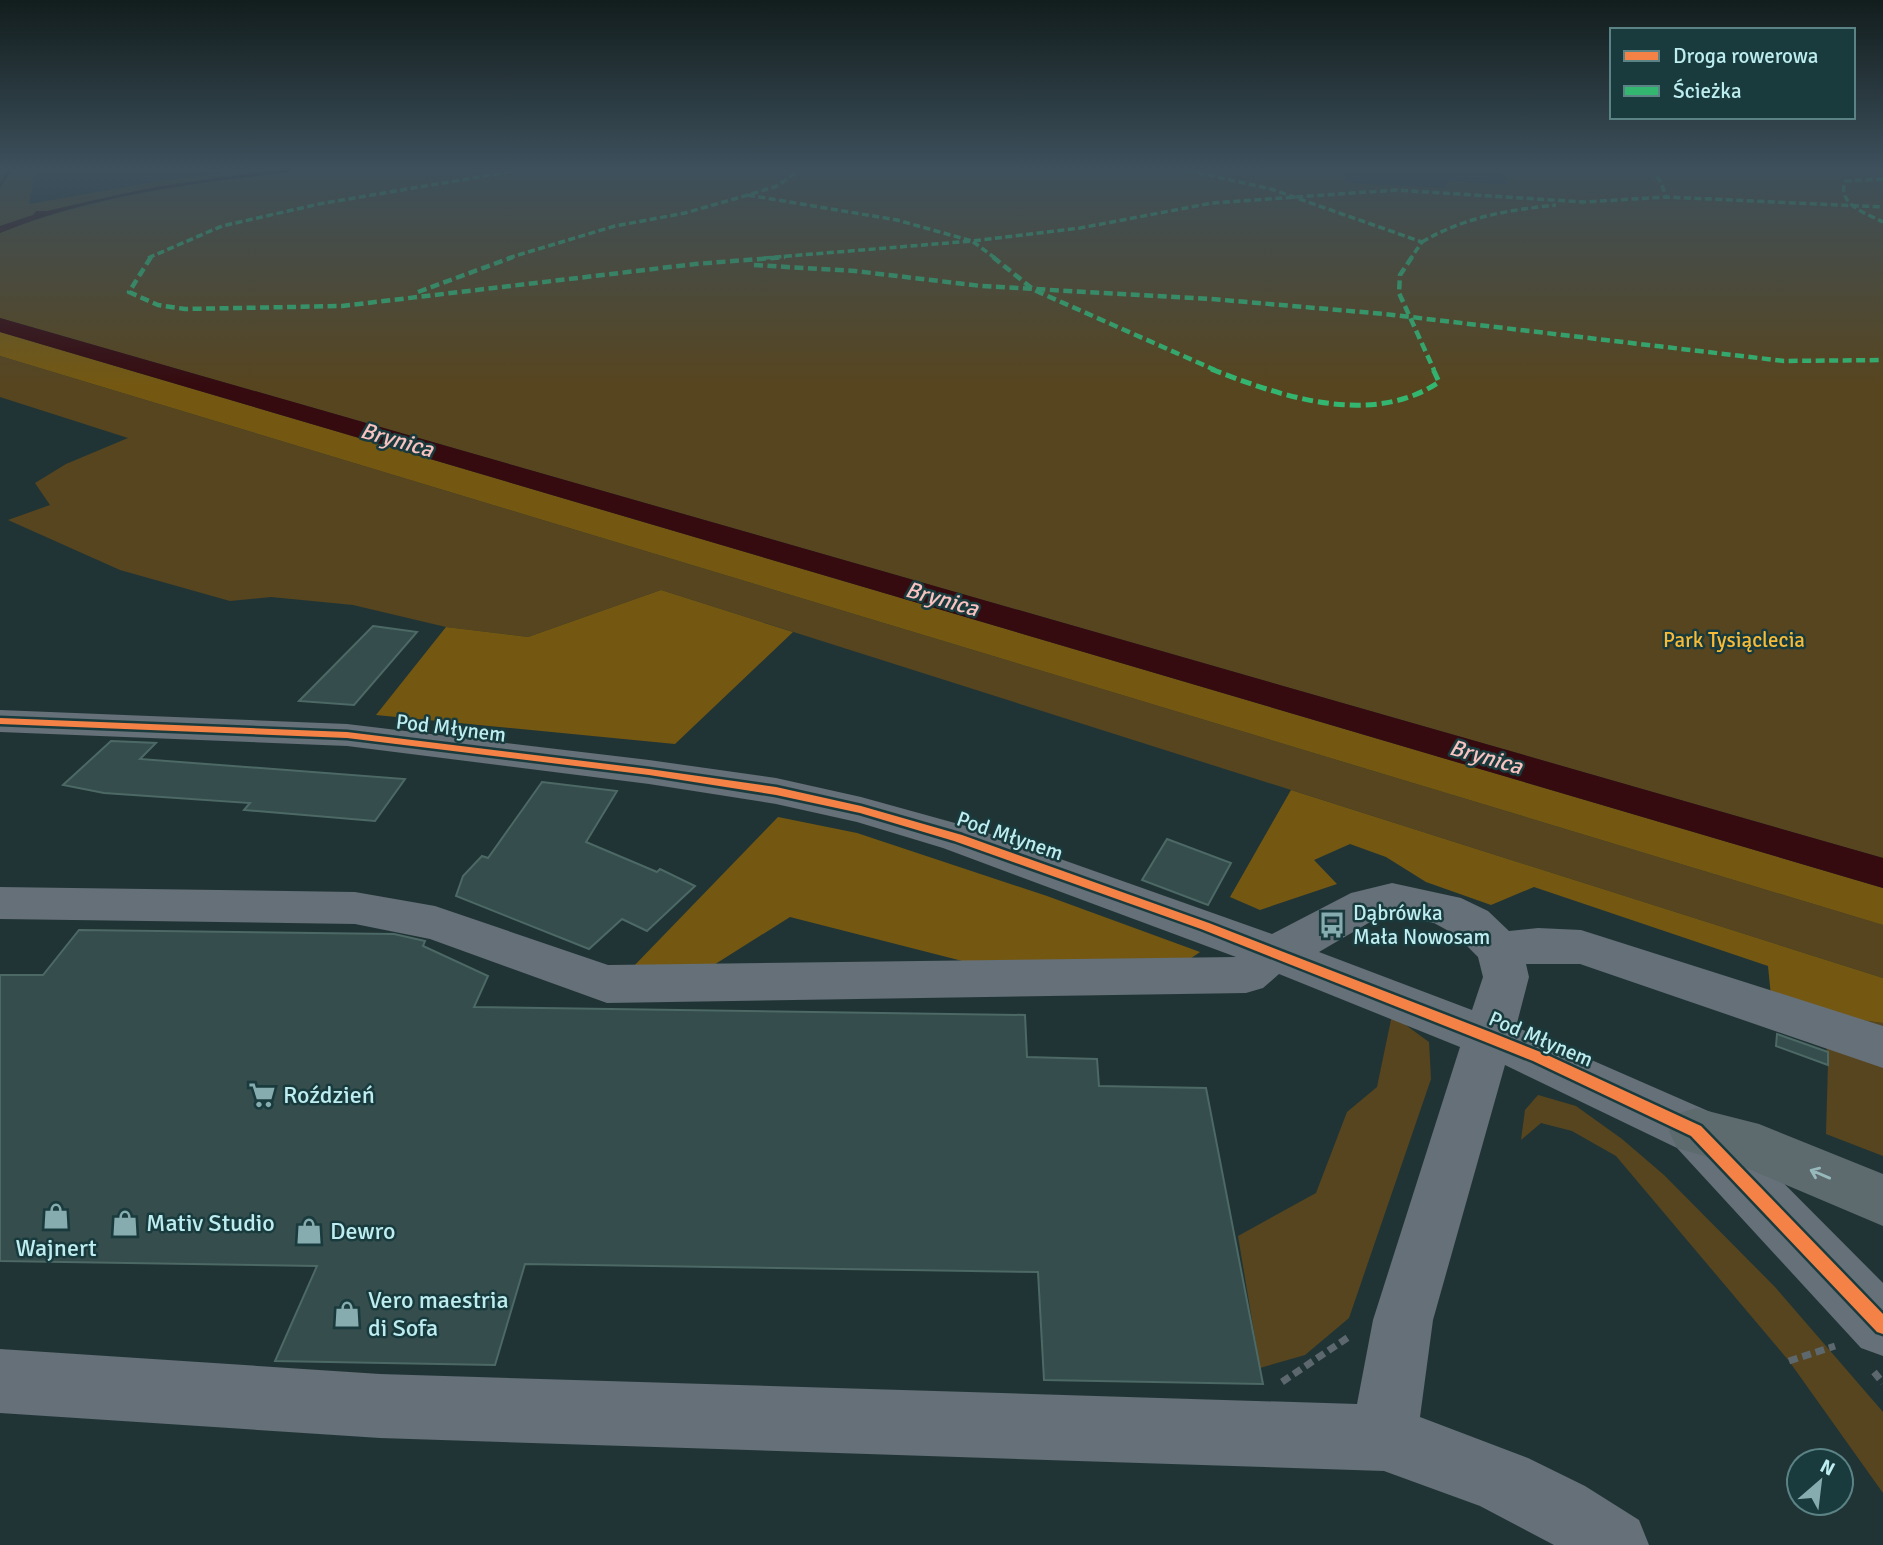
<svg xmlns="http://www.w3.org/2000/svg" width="1883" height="1545" font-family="Signika,sans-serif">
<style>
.green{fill:#57451f}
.forest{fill:#745812}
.water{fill:#350b0f}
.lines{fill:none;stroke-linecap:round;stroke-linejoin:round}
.stream{fill:#350b0f;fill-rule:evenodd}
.building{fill:#354d4c;stroke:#4c6966;stroke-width:2}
.path{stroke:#5c686e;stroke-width:7;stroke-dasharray:9 5;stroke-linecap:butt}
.minor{fill:#657078;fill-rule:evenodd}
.highway{fill:#5d6b6f;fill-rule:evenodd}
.quiet-far2{stroke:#33b770;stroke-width:3.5;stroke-dasharray:7 3.5;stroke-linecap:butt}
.quiet-far1{stroke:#33b770;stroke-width:4.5;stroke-dasharray:9 4.5;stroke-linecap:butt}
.quiet{stroke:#33b770;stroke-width:5;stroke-dasharray:11 5;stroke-linecap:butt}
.cycleway-casing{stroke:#193b3d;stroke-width:5}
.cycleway{fill:#f48246;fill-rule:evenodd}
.oneway{stroke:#97b9bc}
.labels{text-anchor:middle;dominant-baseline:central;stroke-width:5;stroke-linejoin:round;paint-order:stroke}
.park-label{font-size:21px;fill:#f8bb37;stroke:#193b3d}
.street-label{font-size:21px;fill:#bdedf0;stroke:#193b3d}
.poi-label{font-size:21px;fill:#bdedf0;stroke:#193b3d;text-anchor:start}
.water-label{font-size:23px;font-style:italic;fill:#f7c2bf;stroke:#193b3d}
.near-poi-label{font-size:24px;fill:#bdedf0;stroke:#193b3d;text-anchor:start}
</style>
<rect width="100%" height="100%" fill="#213435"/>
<g class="green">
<path d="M0,168H36L29,204L183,177L292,168C193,180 95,194 0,226Z"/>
<path d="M324,168H1320L1342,171L1348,183L1445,188L1449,181L1508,185L1500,168H1883V858L0,318V233C103,192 215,181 324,168Z"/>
<polygon points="0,356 1883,925 1883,978 661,590 528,637 446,627 353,605 271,597 230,601 120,570 8,520 50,505 35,483 66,464 128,438 0,397"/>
<polygon points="1392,1015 1429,1042 1431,1079 1349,1318 1305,1355 1260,1368 1238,1236 1316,1193 1347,1112 1377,1087"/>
<polygon points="1824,1015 1883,1023 1883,1156 1826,1134 1828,1065"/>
<polygon points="1538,1095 1576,1106 1622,1139 1664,1175 1775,1287 1883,1412 1883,1493 1789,1361 1616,1156 1572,1131 1541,1123 1521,1140 1525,1110"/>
</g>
<g class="forest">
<polygon points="0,332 1883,888 1883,925 0,356"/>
<polygon points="661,590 793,632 675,744 376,715 446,627 528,637"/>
<polygon points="1291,790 1883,978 1883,1023 1824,1015 1771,996 1768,966 1534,887 1491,905 1426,882 1386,857 1350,844 1314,860 1337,884 1260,910 1230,897"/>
<polygon points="778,817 857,833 1047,896 1200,952 1184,963 982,966 790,917 709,968 631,969"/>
</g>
<g class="water">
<path d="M292,168H324C215,181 102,190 0,233V226L33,215L36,211H47L160,186Z"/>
<polygon points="0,318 1883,858 1883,888 0,332"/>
</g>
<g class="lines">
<polygon class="stream" points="9,168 13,168 0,188 0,184"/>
</g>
<g class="building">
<polygon points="373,626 417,632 354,705 299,701"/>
<polygon points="111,741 156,743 140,759 405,779 375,821 244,810 250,803 104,793 63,785"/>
<polygon points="542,782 617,791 586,842 657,872 660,869 695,886 647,931 622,919 589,949 456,896 463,876 482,856 488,858"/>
<polygon points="1167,839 1231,863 1208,905 1142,880"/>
<polygon points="79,930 394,934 425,941 423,946 488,976 474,1007 1025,1015 1027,1057 1097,1059 1099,1086 1206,1088 1263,1384 1044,1380 1038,1272 525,1264 495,1365 275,1361 317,1266 0,1261 0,975 43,975"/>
<polygon points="1777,1034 1828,1052 1828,1065 1776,1046"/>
</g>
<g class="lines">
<g class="path">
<polyline points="1789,1361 1835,1346"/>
<polyline points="1874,1372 1883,1383"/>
<polyline points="1282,1382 1350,1336"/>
</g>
<path class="minor" d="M0,710L347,724L649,760L776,778L861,797L973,828L1272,934L1351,893L1392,883L1461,898L1488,911L1509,931L1538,928L1581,930L1883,1026V1068L1580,964H1526L1529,977L1516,1027L1715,1114L1883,1283V1356L1861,1348L1677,1148L1505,1065L1433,1320L1420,1417L1528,1458L1585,1486L1639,1520L1649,1545H1554L1480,1506L1384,1471L380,1438L0,1413V1349L380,1374L1357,1404L1373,1320L1460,1047L1279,974L1263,988L1246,993L607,1003L430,939L355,924L0,919V887L355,892L435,906L608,965L1236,957L943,848L857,822L776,804L649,784L347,746L0,732ZM1392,915L1434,923L1456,935L1478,957L1483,977L1472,1010L1319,952L1377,918Z"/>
<polygon class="highway" points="1696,1108 1759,1124 1883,1174 1883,1226 1751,1170 1677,1148 1669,1131 1677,1114"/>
<g class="quiet-far2">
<polyline points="1177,168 1271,189 1422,242 1411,258"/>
<polyline points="1650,168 1661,182 1666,197"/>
<path d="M1883,179L1845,181C1837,205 1866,213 1883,222"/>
<polyline points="748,195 897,220 972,241 1080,228 1212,203 1396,190 1584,202 1666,197 1883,207"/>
<path d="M1422,242C1464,217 1508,210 1556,205"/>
<polyline points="148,258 222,226 319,204 532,168"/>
<polyline points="508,258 615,226 685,213 748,195 777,186 803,168"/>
<polyline points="764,258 972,241 995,258"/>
</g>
<g class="quiet-far1">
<polyline points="151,257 129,292 158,305 185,309 342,306 695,264 785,257"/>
<polyline points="993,257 1034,290 1215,370"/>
<polyline points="1412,257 1400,275 1399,293 1434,370"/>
<polyline points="754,265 855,271 981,286 1212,299 1385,314 1784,361 1883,360"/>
<polyline points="418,292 513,257"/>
</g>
<path class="quiet" d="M1211,369C1280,396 1371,428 1439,382L1433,369"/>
<g class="cycleway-casing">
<polygon id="cycleway" points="0,718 347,732 649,769 776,787 861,806 962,835 1209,923 1493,1033 1543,1053 1701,1126 1883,1314 1883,1334 1877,1332 1691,1136 1533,1061 1483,1041 1201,929 954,841 860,813 776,795 649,775 347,738 0,724"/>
</g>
<use href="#cycleway" class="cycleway"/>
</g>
<defs><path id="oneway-shaft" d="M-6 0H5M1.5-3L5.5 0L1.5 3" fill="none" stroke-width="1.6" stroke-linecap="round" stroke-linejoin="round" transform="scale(1.75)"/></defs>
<use class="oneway" href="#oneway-shaft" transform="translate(1820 1174) rotate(-157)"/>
<linearGradient id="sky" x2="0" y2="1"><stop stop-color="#121d1d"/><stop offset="0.44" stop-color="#3d505c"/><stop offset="1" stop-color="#3d505c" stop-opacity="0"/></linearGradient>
<rect width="1883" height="385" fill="url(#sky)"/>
<defs>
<g id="bus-bare" transform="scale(2.1)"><path d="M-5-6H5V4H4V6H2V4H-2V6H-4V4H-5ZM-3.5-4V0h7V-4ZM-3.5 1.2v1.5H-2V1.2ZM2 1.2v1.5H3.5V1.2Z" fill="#86acaf" stroke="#193b3d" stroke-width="2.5" paint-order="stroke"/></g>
<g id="supermarket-bare" transform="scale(2.1)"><path d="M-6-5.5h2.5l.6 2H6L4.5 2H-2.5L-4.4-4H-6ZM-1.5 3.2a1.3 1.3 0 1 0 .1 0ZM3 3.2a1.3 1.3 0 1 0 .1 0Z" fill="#86acaf" stroke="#193b3d" stroke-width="2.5" paint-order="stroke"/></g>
<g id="shop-bare" transform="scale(2.1)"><path d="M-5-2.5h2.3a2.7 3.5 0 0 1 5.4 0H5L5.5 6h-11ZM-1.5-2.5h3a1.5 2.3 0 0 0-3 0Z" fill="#86acaf" stroke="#193b3d" stroke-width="2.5" paint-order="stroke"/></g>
</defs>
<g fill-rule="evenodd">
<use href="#bus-bare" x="1332" y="925"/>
<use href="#supermarket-bare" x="262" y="1095"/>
<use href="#shop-bare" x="56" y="1216"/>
<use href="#shop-bare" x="125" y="1223"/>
<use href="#shop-bare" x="309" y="1231"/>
<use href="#shop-bare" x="347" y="1314"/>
</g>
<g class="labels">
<g class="park-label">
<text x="1734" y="640">Park Tysiąclecia</text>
</g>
<g class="street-label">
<text transform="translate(451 728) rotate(7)">Pod Młynem</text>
<text transform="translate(1010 836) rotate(19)">Pod Młynem</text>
<text transform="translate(1541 1039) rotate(23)">Pod Młynem</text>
</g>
<g class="poi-label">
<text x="1353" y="913">Dąbrówka<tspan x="1353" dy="24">Mała Nowosam</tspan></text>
</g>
<g class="water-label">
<text transform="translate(397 440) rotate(16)">Brynica</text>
<text transform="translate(942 599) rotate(16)">Brynica</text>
<text transform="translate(1486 757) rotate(16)">Brynica</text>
</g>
<g class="near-poi-label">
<text x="283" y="1095">Roździeń</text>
<text x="146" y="1223">Mativ Studio</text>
<text x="330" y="1231">Dewro</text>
<text x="56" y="1248" text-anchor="middle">Wajnert</text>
<text x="368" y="1300">Vero maestria<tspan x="368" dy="28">di Sofa</tspan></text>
</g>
</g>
<rect x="1610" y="28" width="245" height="91" fill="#193b3d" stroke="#5b8285" stroke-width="2"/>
<rect x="1624" y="51" width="35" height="10" fill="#f48246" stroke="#5b8285" stroke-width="2"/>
<text x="1673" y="63" font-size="21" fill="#bdedf0">Droga rowerowa</text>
<rect x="1624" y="86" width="35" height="10" fill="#33b770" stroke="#5b8285" stroke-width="2"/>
<text x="1673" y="98" font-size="21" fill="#bdedf0">Ścieżka</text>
<g transform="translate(1820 1482) rotate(28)"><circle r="33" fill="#193b3d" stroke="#5b8285" stroke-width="2"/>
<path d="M0-5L12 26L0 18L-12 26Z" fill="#86acaf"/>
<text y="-10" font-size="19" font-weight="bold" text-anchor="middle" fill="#bdedf0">N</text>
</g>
</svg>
